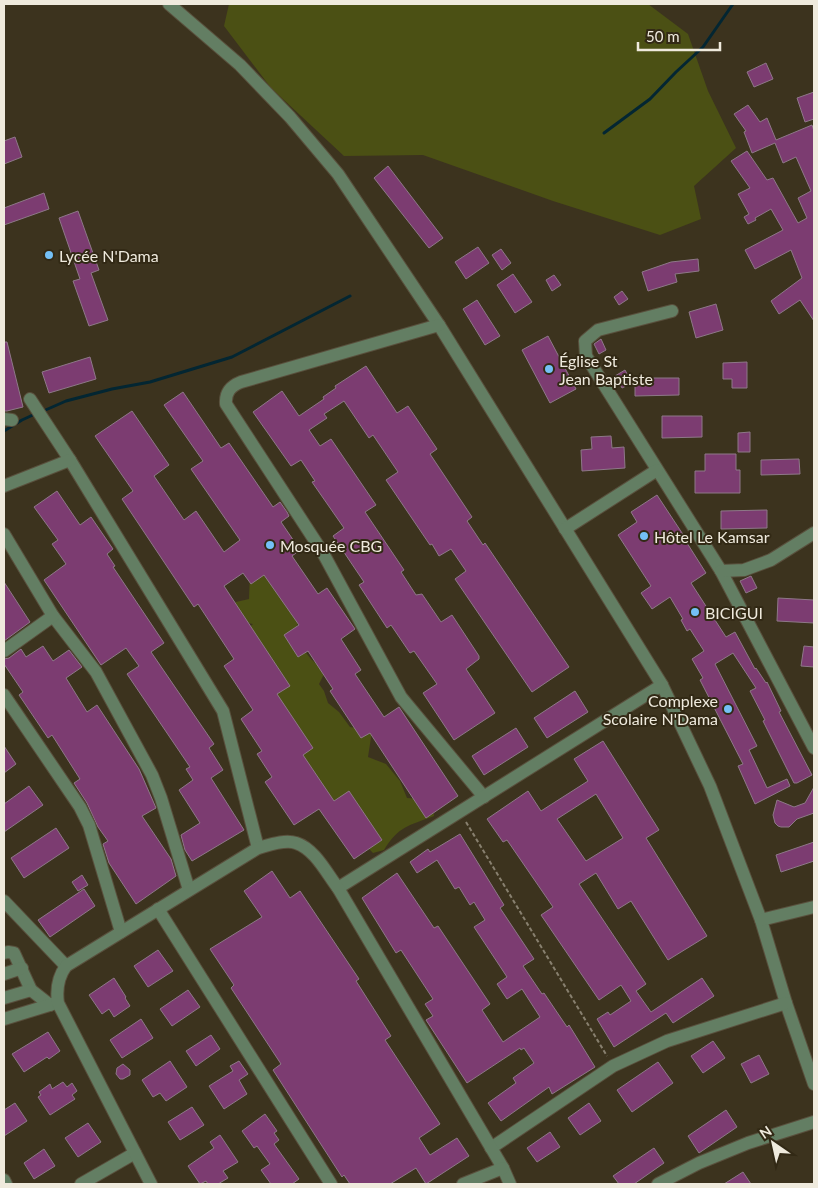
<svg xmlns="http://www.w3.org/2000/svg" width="818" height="1188" font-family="Lato,sans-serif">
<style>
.green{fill:#4b5014}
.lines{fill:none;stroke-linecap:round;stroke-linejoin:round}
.stream{stroke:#032632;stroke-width:3}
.building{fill:#7c3c71;stroke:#8e7888;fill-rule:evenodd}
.minor-casing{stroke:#59503d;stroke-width:14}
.path{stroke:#88806f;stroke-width:2;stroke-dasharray:4 2.5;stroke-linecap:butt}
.minor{stroke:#637e63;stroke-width:12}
.poi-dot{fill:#74c0f6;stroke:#322915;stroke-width:2}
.labels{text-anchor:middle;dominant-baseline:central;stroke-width:4;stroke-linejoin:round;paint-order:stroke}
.poi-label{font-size:16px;fill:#efeadd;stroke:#322915;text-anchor:start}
</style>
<rect width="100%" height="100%" fill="#3c331e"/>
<g class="green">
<polygon points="229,4 648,4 688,34 708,91 736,148 694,186 701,219 660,235 553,201 423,155 344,156 271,88 224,26"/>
<path d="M269,571L270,585H286C295,606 306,614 292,635L311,659L325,672L319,684L324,691L328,703L339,712L350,727L372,731L368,757L386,764L400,781L407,798L432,800L434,816C408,826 399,826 384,850L373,853L344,823L317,799L242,634L253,624L238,621L229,614L236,602L249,599L250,573Z"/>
</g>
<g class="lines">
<g class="stream">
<polyline points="604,133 650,99 676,72 703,47 733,4"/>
<polyline points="41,412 66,401 112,389 150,382 232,357 350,296"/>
<polyline points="4,431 22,420 35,414"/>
</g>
</g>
<g class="building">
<polygon points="766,63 773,79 754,87 747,72"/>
<polygon points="814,92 814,119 805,122 797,98"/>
<polygon points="748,105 760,122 767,118 776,140 812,125 814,131 814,321 800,300 779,314 771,301 802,278 791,250 755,269 745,250 783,230 771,209 755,218 756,220 748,224 744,217 749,214 738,194 750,188 731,161 747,151 767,180 773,178 798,223 807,218 798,198 811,191 796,157 783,163 775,143 752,153 744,132 746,131 734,114"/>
<polygon points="15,137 22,157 4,164 4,141"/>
<polygon points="388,166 443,238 429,248 374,178"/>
<polygon points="44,193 49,209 4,225 4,208"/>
<polygon points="78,211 99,270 91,273 108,320 89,326 73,281 80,279 59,218"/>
<polygon points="478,247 489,263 466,279 455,262"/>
<polygon points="501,249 511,263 502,270 492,255"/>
<polygon points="698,259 699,271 675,274 677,282 648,291 642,272 671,262"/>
<polygon points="513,274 532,302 515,313 497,285"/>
<polygon points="554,275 561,285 552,291 546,280"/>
<polygon points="622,291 628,299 619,305 614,297"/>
<polygon points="477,300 500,336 485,345 463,309"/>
<polygon points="716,304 723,330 696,338 689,312"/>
<polygon points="548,336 576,389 550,403 522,350"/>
<polygon points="601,339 606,350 599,354 594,344"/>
<polygon points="4,342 7,342 23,407 7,411 4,411"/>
<polygon points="90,357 96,379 49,393 42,372"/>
<polygon points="747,362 747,388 732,388 732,379 723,379 723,363"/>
<polygon points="366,366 397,413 408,406 437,449 430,454 472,517 467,521 483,545 485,543 569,667 532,692 455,579 466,571 451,549 439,556 432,544 430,545 386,480 398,472 373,435 369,438 344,401 324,414 327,418 309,430 320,446 331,439 376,505 365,512 404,570 401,572 416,595 422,594 441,622 452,615 479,656 479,659 466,669 495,713 454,740 423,693 437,684 414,651 410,653 391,625 387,628 359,585 364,582 333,536 344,528 312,482 315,481 301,460 291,466 253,412 282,391 299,416 324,399 323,397 336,388 335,386"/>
<polygon points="625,370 632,383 622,388 615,376"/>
<polygon points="635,378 679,378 679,395 635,396"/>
<polygon points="183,392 221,448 229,443 273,507 280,502 287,512 289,516 281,522 300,550 292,556 318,594 327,588 355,629 341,639 361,670 355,674 384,717 399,707 458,796 426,818 370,733 361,738 330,691 333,689 308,651 298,657 284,635 299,625 264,575 251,584 243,573 224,586 290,686 277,694 313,748 303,755 334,801 349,791 382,840 354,859 319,809 294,825 265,782 272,777 257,754 262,751 241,719 253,710 224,666 234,659 198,604 194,607 122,499 133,491 95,436 132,411 169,465 154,476 184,520 196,511 224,552 240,540 191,469 203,461 164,405"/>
<polygon points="662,416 702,416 702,437 662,438"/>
<polygon points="750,432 750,452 738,452 738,433"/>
<polygon points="611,436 612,448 624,447 625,468 582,471 581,450 592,449 591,437"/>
<polygon points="705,454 736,454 736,470 740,470 740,493 695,493 695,471 705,471"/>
<polygon points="799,459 800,474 761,475 761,460"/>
<polygon points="57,491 80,525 91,517 113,549 107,554 115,566 113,567 164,643 151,652 214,744 209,748 223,770 211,778 244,830 192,861 185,850 181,835 200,823 179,790 193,780 186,769 190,767 127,674 139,666 126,648 101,665 44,580 66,564 52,544 58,540 34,507"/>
<polygon points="657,495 688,542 687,543 706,573 691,583 726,637 735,632 755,669 756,668 766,683 767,682 781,711 779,712 812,775 797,783 794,783 763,721 765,720 750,691 756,688 733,653 715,664 757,746 749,750 767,788 787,779 790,786 755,804 738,766 743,764 700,680 703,678 692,659 704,651 690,629 687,631 681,620 683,619 670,597 652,609 641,593 651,586 618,535 637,522 631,512"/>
<polygon points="767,510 767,528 721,529 721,511"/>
<polygon points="751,576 757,588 746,593 740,581"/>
<polygon points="4,582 30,622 4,641"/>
<polygon points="778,598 814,600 814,623 777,621"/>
<polygon points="43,646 53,661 69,650 82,667 66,678 87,712 97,705 139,769 153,801 156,808 142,816 171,859 176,876 136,904 109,863 103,844 108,841 98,827 87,803 74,783 80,779 52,735 48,738 19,695 23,692 4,664 4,659 9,658 21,649 26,657"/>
<polygon points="804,646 814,647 814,667 801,666"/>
<polygon points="575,691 588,712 547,738 534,718"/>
<polygon points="516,728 528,747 484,775 472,756"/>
<path d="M603,741L659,830L646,838L707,936L668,960L631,901L618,909L596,873L579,884L646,984L636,991L651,1012L702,978L714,996L673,1023L666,1013L614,1047L597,1019L608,1012L610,1015L631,1001L621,985L599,1000L541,915L553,907L507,840L503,842L487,819L528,791L541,811L588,781L574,759ZM596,794L623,838L586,861L557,819Z"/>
<polygon points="4,746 16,764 4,773"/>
<polygon points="29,786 43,805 4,832 4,804"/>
<polygon points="814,787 814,813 797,819 789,827 781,827 778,826 775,823 773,815 777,800 794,807 805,803"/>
<polygon points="56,828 69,848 24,878 11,858"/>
<polygon points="460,834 504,905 500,908 534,959 523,966 542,994 544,993 567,1027 569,1025 595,1067 552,1094 549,1087 501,1121 488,1103 516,1083 513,1078 534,1063 524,1048 521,1050 520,1048 467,1083 426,1020 433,1016 425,1004 433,999 401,950 396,953 362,898 397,873 434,928 438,926 490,1004 482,1010 503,1042 540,1017 522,989 507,999 497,984 507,977 474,927 485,920 474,902 470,905 459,887 455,889 437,860 417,873 410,862 428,849 430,852"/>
<polygon points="814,842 814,861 781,872 776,855"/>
<polygon points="272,871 290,898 300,891 359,979 356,981 391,1036 385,1040 440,1124 419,1138 430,1155 457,1138 469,1156 426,1184 416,1168 390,1184 350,1184 344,1175 342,1177 273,1070 281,1064 231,988 234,985 210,949 262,917 244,891"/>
<polygon points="82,875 88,885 78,891 72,882"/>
<polygon points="84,889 95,906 50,937 38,920"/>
<polygon points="158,950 173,971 148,987 134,966"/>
<polygon points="114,978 126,997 125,998 130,1006 114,1017 109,1009 102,1014 89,995"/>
<polygon points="188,990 200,1007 172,1026 160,1009"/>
<polygon points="141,1019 153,1038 122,1058 110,1040"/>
<polygon points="48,1032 60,1051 49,1059 47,1057 24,1072 12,1054"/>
<polygon points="211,1035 220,1049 196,1066 186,1051"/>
<polygon points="713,1041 725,1058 703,1073 691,1056"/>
<polygon points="759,1055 769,1074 751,1083 741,1064"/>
<polygon points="170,1061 187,1087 166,1101 160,1093 153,1097 142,1080"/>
<polygon points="239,1061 248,1074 239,1080 247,1094 224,1109 209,1086 233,1071 230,1066"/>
<polygon points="658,1062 673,1083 632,1112 617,1090"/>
<polygon points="123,1064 130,1070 130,1075 123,1079 120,1079 116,1074 117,1068"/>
<polygon points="63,1082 67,1087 72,1083 77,1091 72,1095 75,1099 50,1115 38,1097 41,1095 39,1092 50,1084 52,1089"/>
<polygon points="15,1103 27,1121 4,1136 4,1110"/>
<polygon points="589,1103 601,1121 580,1135 568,1118"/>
<polygon points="192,1107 204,1125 180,1140 168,1122"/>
<polygon points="726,1110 737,1127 699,1153 688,1136"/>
<polygon points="265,1114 277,1131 274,1133 279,1140 274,1144 299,1179 292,1184 271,1184 261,1170 270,1164 257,1146 254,1148 242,1131"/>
<polygon points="88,1123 101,1142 78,1157 65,1138"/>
<polygon points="550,1132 560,1147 537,1162 527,1148"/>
<polygon points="220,1135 238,1162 223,1171 228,1178 218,1184 208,1184 206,1181 200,1184 188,1166 214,1148 210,1142"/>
<polygon points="654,1148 664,1163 634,1184 619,1184 613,1176"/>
<polygon points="44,1149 55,1166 34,1179 24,1163"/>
<polygon points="743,1172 751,1184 724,1184"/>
</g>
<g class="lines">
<g class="minor-casing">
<g id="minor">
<polyline points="169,4 240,65 290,117 338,174 439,325 662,685 710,786 761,920 786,1003 814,1084"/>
<polyline points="672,311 598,330 585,341 586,356 721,571 814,748"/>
<path d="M439,325L241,382C231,386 225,392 226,404L323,553L401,697L484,797"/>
<polyline points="30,399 70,460 223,711 258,848"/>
<polyline points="4,419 12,420"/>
<polyline points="4,486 70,460"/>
<polyline points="565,529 657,470"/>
<polyline points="4,534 53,616 96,672 152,775 161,798 189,890"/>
<polyline points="721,571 744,570 771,560 814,533"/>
<polyline points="4,651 53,616"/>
<polyline points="4,695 80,807 89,825 121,932"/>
<polyline points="338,888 662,685"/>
<polyline points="4,901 66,966"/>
<polyline points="158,909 331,1184"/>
<polyline points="761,920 814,907"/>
<polyline points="4,953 8,952 14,953 31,990 50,1005"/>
<polyline points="4,974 22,968"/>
<polyline points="4,998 31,990"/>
<polyline points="4,1019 56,1003"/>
<polyline points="491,1148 613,1066 667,1041 786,1003"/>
<polyline points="4,1180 6,1184"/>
<polyline points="81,1184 135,1153"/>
<path d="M151,1184L58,1003C56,989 58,977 66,966L258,848C269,845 285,839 296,843C315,849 327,874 338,888L503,1168L510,1184"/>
<polyline points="463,1184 503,1168"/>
<polyline points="658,1184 699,1163 748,1143 814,1122"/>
</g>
</g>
<polyline class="path" points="466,822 607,1056"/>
<use href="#minor" class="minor"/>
</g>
<g class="poi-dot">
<circle cx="49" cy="255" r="5"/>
<circle cx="549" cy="369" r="5"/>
<circle cx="644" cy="536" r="5"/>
<circle cx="270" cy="545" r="5"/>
<circle cx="695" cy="612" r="5"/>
<circle cx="728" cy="709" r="5"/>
</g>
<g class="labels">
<g class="poi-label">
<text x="59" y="255">Lycée N'Dama</text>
<text x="559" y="360">Église St<tspan x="559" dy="18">Jean Baptiste</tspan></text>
<text x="654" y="536">Hôtel Le Kamsar</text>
<text x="280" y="545">Mosquée CBG</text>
<text x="705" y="612">BICIGUI</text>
<text x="718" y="700" text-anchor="end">Complexe<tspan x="718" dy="18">Scolaire N'Dama</tspan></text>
</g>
</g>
<rect width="818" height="1188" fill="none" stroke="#efeadd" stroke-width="10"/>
<g transform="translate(773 1143) rotate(326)" stroke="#322915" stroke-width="4" paint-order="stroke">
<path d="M0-4L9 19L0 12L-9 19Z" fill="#efeadd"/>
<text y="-8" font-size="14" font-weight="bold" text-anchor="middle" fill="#efeadd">N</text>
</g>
<path d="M638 42v8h82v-8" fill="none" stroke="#efeadd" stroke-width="2.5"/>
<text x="646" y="42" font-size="15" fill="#efeadd" stroke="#322915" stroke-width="4" paint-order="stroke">50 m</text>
</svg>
